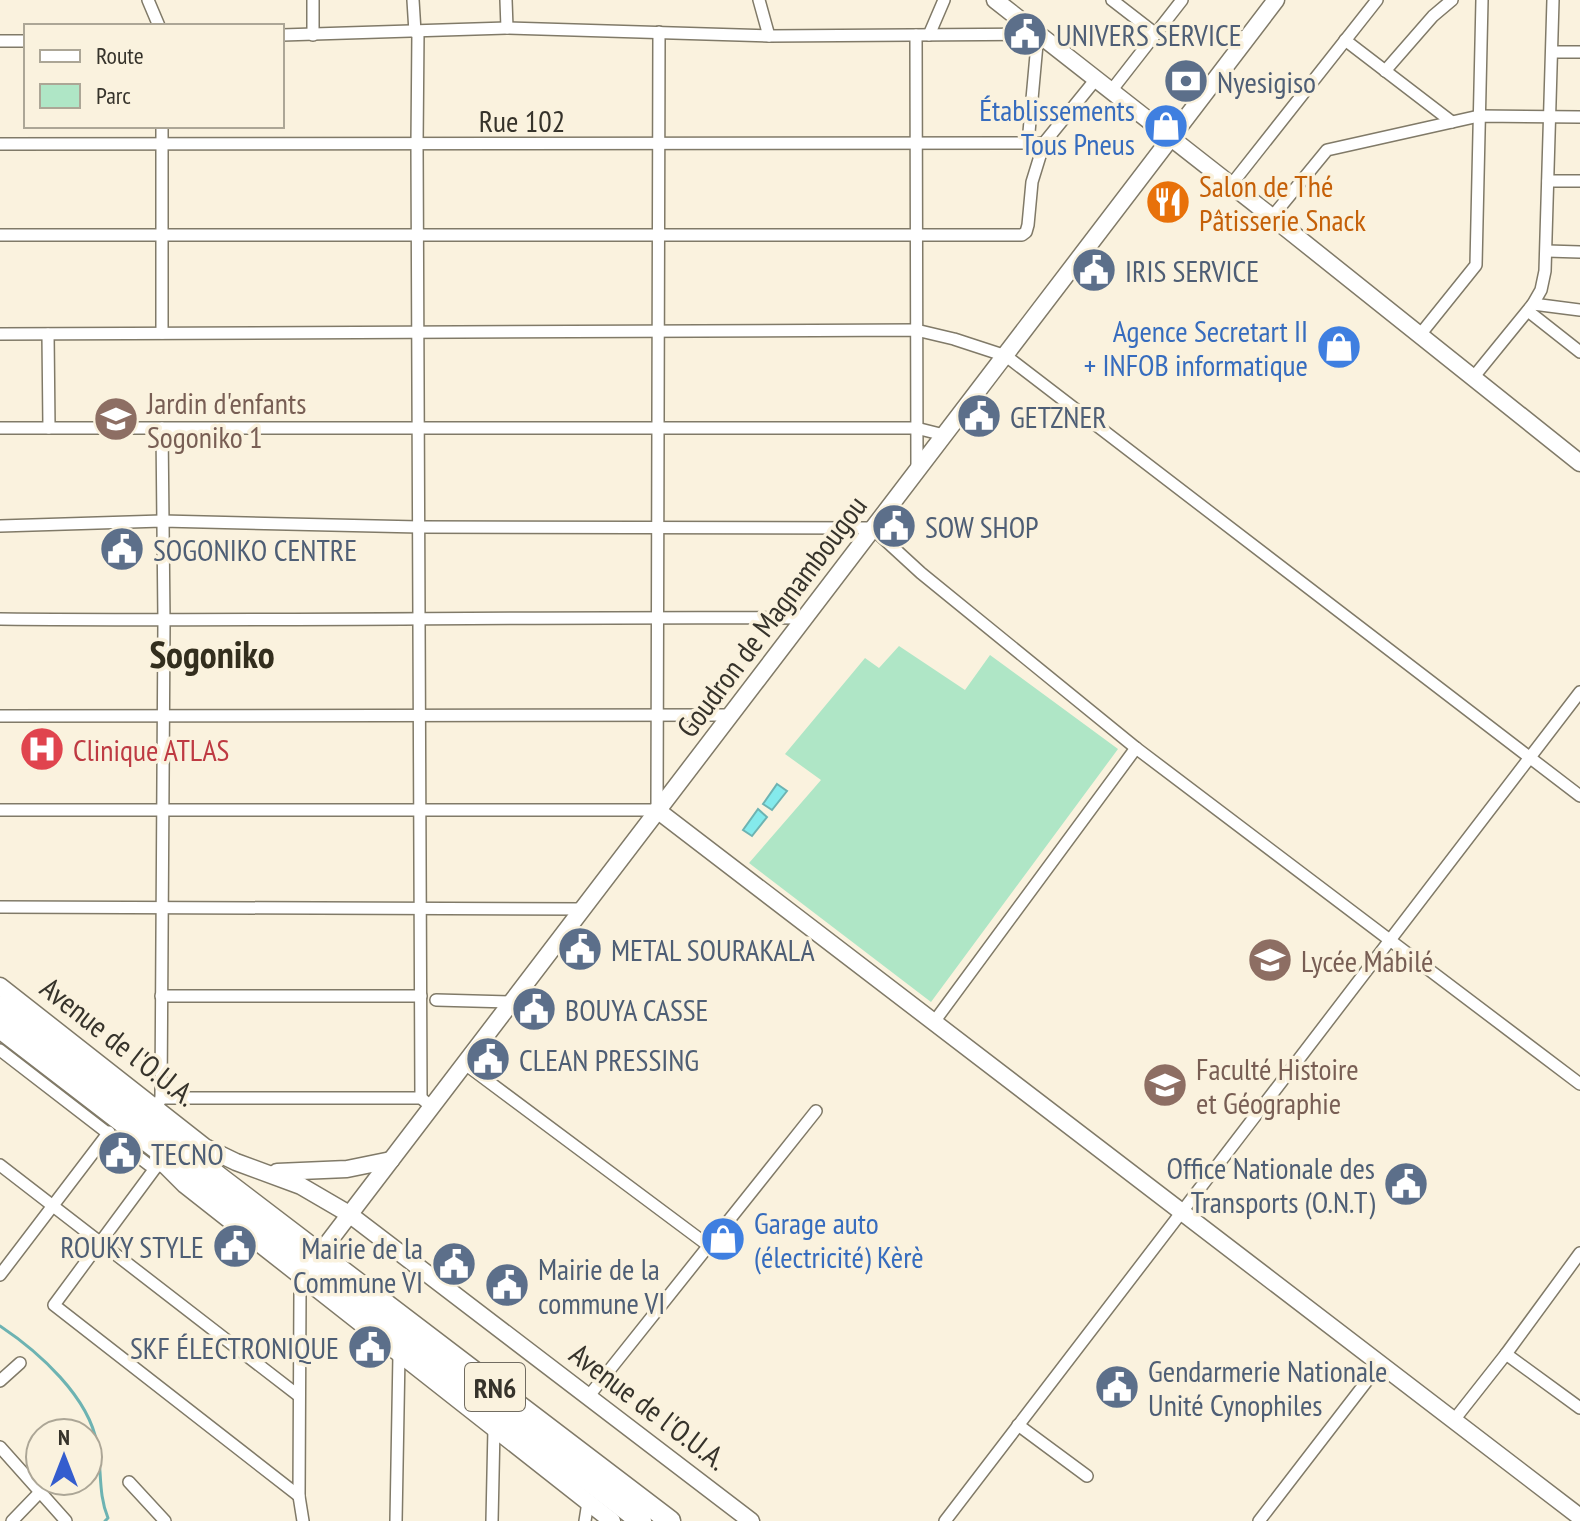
<svg xmlns="http://www.w3.org/2000/svg" width="1580" height="1521" font-family="'PT Sans Narrow',sans-serif">
<style>
.green{fill:#afe6c6}
.water{fill:#84eaec;stroke:#6db3b2;stroke-width:2}
.lines{fill:none;stroke-linecap:round;stroke-linejoin:round}
.stream{stroke:#6db3b2;stroke-width:3}
.street-casing{stroke:#807a68;stroke-width:14}
.secondary-casing{stroke:#807a68;stroke-width:19}
.highway-casing{stroke:#807a68;stroke-width:23}
.street{stroke:#fff;stroke-width:11}
.secondary{stroke:#fff;stroke-width:16}
.highway{stroke:#fff;stroke-width:20}
.labels{text-anchor:middle;dominant-baseline:central;stroke-width:7;stroke-linejoin:round;paint-order:stroke}
.shield{fill:#faf2de;stroke:#716c61;stroke-width:2}
.shield-label{font-size:28px;font-weight:bold;fill:#36332b}
.service-label{font-size:30px;fill:#4e5e75;stroke:#faf2de;text-anchor:start}
.shop-label{font-size:30px;fill:#366cbe;stroke:#faf2de;text-anchor:end}
.street-label{font-size:30px;fill:#36332b;stroke:#faf2de}
.food-label{font-size:30px;fill:#c56008;stroke:#faf2de;text-anchor:start}
.education-label{font-size:30px;fill:#785e54;stroke:#faf2de;text-anchor:start}
.health-label{font-size:30px;fill:#be3a42;stroke:#faf2de;text-anchor:start}
.district-label{font-size:38px;font-weight:bold;fill:#332e1e;stroke:#faf2de}
</style>
<rect width="100%" height="100%" fill="#faf2de"/>
<polygon class="green" points="899,646 965,690 990,655 1118,749 931,1002 749,863 821,780 785,754 865,658 879,668"/>
<g class="water">
<polygon points="777,784 787,791 772,810 763,804"/>
<polygon points="758,809 767,817 752,836 743,830"/>
</g>
<g class="lines">
<path class="stream" d="M0,1326C39,1352 89,1397 97,1444C102,1470 98,1494 108,1518L105,1521"/>
<g class="street-casing">
<g id="street">
<polyline points="148,0 159,26"/>
<polyline points="313,0 313,35"/>
<polyline points="413,0 415,32"/>
<polyline points="506,0 507,28"/>
<polyline points="759,0 769,36"/>
<polyline points="1112,0 1156,34"/>
<polyline points="418,32 417,144 421,1098"/>
<polyline points="282,35 507,28 769,36 1036,34"/>
<polyline points="916,35 917,470"/>
<polyline points="929,35 944,0"/>
<polyline points="1345,40 1452,122"/>
<polyline points="0,41 26,41"/>
<polyline points="1552,52 1580,52"/>
<polyline points="1385,71 1433,16 1452,0"/>
<polyline points="1111,91 1182,0"/>
<polyline points="1028,143 1038,33"/>
<polyline points="0,144 1044,143"/>
<polyline points="1548,181 1580,181"/>
<polyline points="1231,185 1377,0"/>
<polyline points="1272,217 1327,150 1479,116 1580,117"/>
<polyline points="0,235 1022,235 1026,232 1028,225 1032,182 1044,143 1096,79"/>
<polyline points="1547,251 1580,252"/>
<polyline points="1533,304 1580,310"/>
<polyline points="1528,311 1580,352"/>
<polyline points="162,333 162,126"/>
<polyline points="0,334 916,330 954,339 1006,356 1580,796"/>
<polyline points="48,334 49,428"/>
<polyline points="1419,336 1476,265 1482,0"/>
<polyline points="1472,379 1533,304 1541,290 1545,271 1553,0"/>
<polyline points="0,428 916,428 944,435"/>
<polyline points="0,526 162,521 419,527 872,528 921,573 1136,748 1580,1084"/>
<path d="M0,619C269,622 537,616 806,618"/>
<polyline points="0,716 732,715"/>
<polyline points="0,810 657,810 659,32"/>
<polyline points="0,907 582,909"/>
<polyline points="161,996 421,996"/>
<polyline points="436,1000 512,1002"/>
<polyline points="934,1022 1136,748"/>
<polyline points="0,1050 149,1165 160,1166"/>
<polyline points="465,1064 709,1246"/>
<polyline points="161,1098 421,1098 427,1103"/>
<polyline points="154,1114 161,1098 164,621 162,428"/>
<polyline points="0,1165 299,1396"/>
<polyline points="156,1167 54,1305 299,1496"/>
<polyline points="0,1275 109,1132"/>
<polyline points="1506,1354 1580,1408"/>
<polyline points="0,1381 20,1363"/>
<polyline points="588,1397 816,1111"/>
<polyline points="1454,1420 1506,1354 1580,1253"/>
<polyline points="1018,1425 1087,1476"/>
<polyline points="0,1447 66,1521"/>
<polyline points="129,1482 165,1521"/>
<polyline points="12,1521 41,1491"/>
<polyline points="303,1521 299,1496 300,1292 306,1275"/>
<polyline points="396,1521 399,1354"/>
<polyline points="492,1521 494,1428"/>
<polyline points="585,1521 588,1502"/>
<polyline points="945,1521 1580,692"/>
<polyline points="1259,1521 1380,1364"/>
</g>
</g>
<g class="secondary-casing">
<g id="secondary">
<polyline points="995,0 1272,217 1580,463"/>
<polyline points="657,810 1580,1517"/>
<polyline points="0,986 205,1147 236,1162 301,1186 349,1214 751,1521"/>
<polyline points="158,1158 185,1185 612,1521"/>
<polyline points="277,1172 347,1169 391,1160"/>
<polyline points="314,1261 1276,0"/>
</g>
</g>
<g class="highway-casing">
<g id="highway">
<polyline points="0,1006 220,1178 670,1521"/>
<polyline points="0,1028 641,1521"/>
</g>
</g>
<use href="#street" class="street"/>
<use href="#secondary" class="secondary"/>
<use href="#highway" class="highway"/>
</g>
<defs>
<g id="civic-disc" transform="scale(2.3)"><circle r="9.5" fill="#5c6f8a" stroke="#faf2de"/><path d="M-.6-6.5H3V-4.5H.6V-3L4-1V1h2V6H-6V1h2V-1L-.6-3ZM-1.2 2.5V6h2.4V2.5Z" fill="#fff"/></g>
<g id="bank-disc" transform="scale(2.3)"><circle r="9.5" fill="#5c6f8a" stroke="#faf2de"/><path d="M-6-4H6V4H-6ZM0-2.3a2.3 2.3 0 1 0 0 4.6a2.3 2.3 0 1 0 0-4.6Z" fill="#fff"/></g>
<g id="shop-disc" transform="scale(2.3)"><circle r="9.5" fill="#3f7fe0" stroke="#faf2de"/><path d="M-5-2.5h2.3a2.7 3.5 0 0 1 5.4 0H5L5.5 6h-11ZM-1.5-2.5h3a1.5 2.3 0 0 0-3 0Z" fill="#fff"/></g>
<g id="restaurant-disc" transform="scale(2.3)"><circle r="9.5" fill="#e8710a" stroke="#faf2de"/><path d="M-5-6h1v4h1v-4h1v4h1v-4h1v5L-1.5 .5V6h-2V.5L-5-1ZM5-6V6H3V1.5H1.5Q1.5-4 5-6Z" fill="#fff"/></g>
<g id="school-disc" transform="scale(2.3)"><circle r="9.5" fill="#8d6e63" stroke="#faf2de"/><path d="M0-5L7-2L0 1L-7-2ZM-4 1L0 2.5L4 1V4Q0 6-4 4Z" fill="#fff"/></g>
<g id="hospital-disc" transform="scale(2.3)"><circle r="9.5" fill="#e0444e" stroke="#faf2de"/><path d="M-5-5h3v3.5h4V-5h3V5h-3V1.5h-4V5h-3Z" fill="#fff"/></g>
<g id="university-disc" transform="scale(2.3)"><circle r="9.5" fill="#8d6e63" stroke="#faf2de"/><path d="M0-5L7-2L0 1L-7-2ZM-4 1L0 2.5L4 1V4Q0 6-4 4Z" fill="#fff"/></g>
</defs>
<g fill-rule="evenodd">
<use href="#civic-disc" x="1025" y="34"/>
<use href="#bank-disc" x="1186" y="81"/>
<use href="#shop-disc" x="1166" y="126"/>
<use href="#restaurant-disc" x="1168" y="202"/>
<use href="#civic-disc" x="1094" y="270"/>
<use href="#shop-disc" x="1339" y="347"/>
<use href="#civic-disc" x="979" y="416"/>
<use href="#school-disc" x="116" y="419"/>
<use href="#civic-disc" x="894" y="526"/>
<use href="#civic-disc" x="122" y="549"/>
<use href="#hospital-disc" x="42" y="749"/>
<use href="#civic-disc" x="580" y="949"/>
<use href="#school-disc" x="1270" y="960"/>
<use href="#civic-disc" x="534" y="1009"/>
<use href="#civic-disc" x="488" y="1059"/>
<use href="#university-disc" x="1165" y="1085"/>
<use href="#civic-disc" x="120" y="1153"/>
<use href="#civic-disc" x="1406" y="1184"/>
<use href="#shop-disc" x="723" y="1239"/>
<use href="#civic-disc" x="235" y="1246"/>
<use href="#civic-disc" x="454" y="1264"/>
<use href="#civic-disc" x="507" y="1285"/>
<use href="#civic-disc" x="370" y="1347"/>
<use href="#civic-disc" x="1117" y="1387"/>
</g>
<g class="labels">
<rect class="shield" x="465" y="1363" width="60" height="48" rx="6"/>
<g class="shield-label">
<text x="495" y="1387">RN6</text>
</g>
<g class="service-label">
<text x="1056" y="34">UNIVERS SERVICE</text>
<text x="1217" y="81">Nyesigiso</text>
<text x="1125" y="270">IRIS SERVICE</text>
<text x="1010" y="416">GETZNER</text>
<text x="925" y="526">SOW SHOP</text>
<text x="153" y="549">SOGONIKO CENTRE</text>
<text x="611" y="949">METAL SOURAKALA</text>
<text x="565" y="1009">BOUYA CASSE</text>
<text x="519" y="1059">CLEAN PRESSING</text>
<text x="151" y="1153">TECNO</text>
<text x="1375" y="1167" text-anchor="end">Office Nationale des<tspan x="1375" dy="34">Transports (O.N.T)</tspan></text>
<text x="204" y="1246" text-anchor="end">ROUKY STYLE</text>
<text x="423" y="1247" text-anchor="end">Mairie de la<tspan x="423" dy="34">Commune VI</tspan></text>
<text x="538" y="1268">Mairie de la<tspan x="538" dy="34">commune VI</tspan></text>
<text x="339" y="1347" text-anchor="end">SKF ÉLECTRONIQUE</text>
<text x="1148" y="1370">Gendarmerie Nationale<tspan x="1148" dy="34">Unité Cynophiles</tspan></text>
</g>
<g class="shop-label">
<text x="1135" y="109">Établissements<tspan x="1135" dy="34">Tous Pneus</tspan></text>
<text x="1308" y="330">Agence Secretart II<tspan x="1308" dy="34">+ INFOB informatique</tspan></text>
<text x="754" y="1222" text-anchor="start">Garage auto<tspan x="754" dy="34">(électricité) Kèrè</tspan></text>
</g>
<g class="street-label">
<text x="522" y="120">Rue 102</text>
<text transform="translate(771 616) rotate(-53)">Goudron de Magnambougou</text>
<text transform="translate(119 1041) rotate(38)">Avenue de l'O.U.A.</text>
<text transform="translate(649 1406) rotate(37)">Avenue de l'O.U.A.</text>
</g>
<g class="food-label">
<text x="1199" y="185">Salon de Thé<tspan x="1199" dy="34">Pâtisserie Snack</tspan></text>
</g>
<g class="education-label">
<text x="147" y="402">Jardin d'enfants<tspan x="147" dy="34">Sogoniko 1</tspan></text>
<text x="1301" y="960">Lycée Mabilé</text>
<text x="1196" y="1068">Faculté Histoire<tspan x="1196" dy="34">et Géographie</tspan></text>
</g>
<g class="health-label">
<text x="73" y="749">Clinique ATLAS</text>
</g>
<g class="district-label">
<text x="212" y="653">Sogoniko</text>
</g>
</g>
<rect x="24" y="24" width="260" height="104" fill="#faf2de" stroke="#aca696" stroke-width="2"/>
<rect x="40" y="50" width="40" height="12" fill="#ffffff" stroke="#aca696" stroke-width="2"/>
<text x="96" y="64" font-size="24" fill="#36332b">Route</text>
<rect x="40" y="84" width="40" height="24" fill="#afe6c6" stroke="#aca696" stroke-width="2"/>
<text x="96" y="104" font-size="24" fill="#36332b">Parc</text>
<g transform="translate(64 1457)"><circle r="38" fill="#faf2de" stroke="#aca696" stroke-width="2"/>
<path d="M0-6L14 30L0 20L-14 30Z" fill="#345dce"/>
<text y="-12" font-size="22" font-weight="bold" text-anchor="middle" fill="#36332b">N</text>
</g>
</svg>
